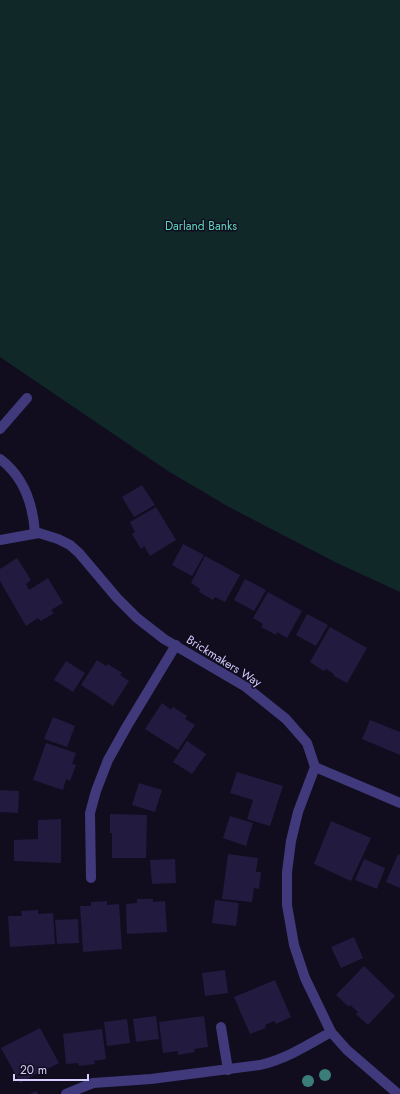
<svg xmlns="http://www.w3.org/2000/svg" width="400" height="1094" font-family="Jost,sans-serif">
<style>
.green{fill:#112829}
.building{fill:#231a3f}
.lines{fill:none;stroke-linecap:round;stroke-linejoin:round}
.service{stroke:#403a7c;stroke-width:10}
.tree{fill:#3b7d78}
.labels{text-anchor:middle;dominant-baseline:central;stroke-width:3;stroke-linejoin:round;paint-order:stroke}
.park-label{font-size:12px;fill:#5dd9c0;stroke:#110d1f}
.street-label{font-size:12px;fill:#d5cdfd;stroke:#110d1f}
</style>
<rect width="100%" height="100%" fill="#110d1f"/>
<polygon class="green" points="0,0 400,0 400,592 337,563 229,507 168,471 0,357"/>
<g class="building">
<polygon points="142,485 155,505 134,517 122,497"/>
<polygon points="156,507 176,540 150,556 144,546 141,549 132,534 135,532 130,522"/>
<polygon points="183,544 204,555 192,576 172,565"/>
<polygon points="205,556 240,575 225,602 215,597 213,600 199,592 200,589 191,583"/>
<polygon points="17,558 31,580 26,584 29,590 48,578 63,603 51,610 54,613 41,621 38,618 26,626 0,581 0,569"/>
<polygon points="245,579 266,590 254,611 234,600"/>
<polygon points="268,592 302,611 287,638 277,632 276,635 261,627 263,624 253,618"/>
<polygon points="307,614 328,625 316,646 296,635"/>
<polygon points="330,627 367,648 347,683 334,676 334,674 326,669 324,671 310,662"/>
<polygon points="97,660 106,666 108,664 122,673 120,675 129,681 113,706 81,685"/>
<polygon points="66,661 85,673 73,692 54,680"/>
<polygon points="162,703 171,710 173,707 187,716 185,719 195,725 178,750 145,729"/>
<polygon points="53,717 75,726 67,747 44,739"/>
<polygon points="370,720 400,732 400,755 362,739"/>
<polygon points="187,741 206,754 192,774 173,762"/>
<polygon points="46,743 76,753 72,764 76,765 70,781 66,779 63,790 33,780"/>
<polygon points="237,772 283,786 270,826 247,819 253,800 230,793"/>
<polygon points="139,783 162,790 155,812 132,805"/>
<polygon points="0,790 19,791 18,813 0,812"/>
<polygon points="110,814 147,815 146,858 112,858 112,833 110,833"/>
<polygon points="230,816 253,823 246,846 223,838"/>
<polygon points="61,819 61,863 14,861 14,840 38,839 38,820"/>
<polygon points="331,821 371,838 351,881 314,864"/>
<polygon points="228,854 258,858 256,872 261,872 259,889 254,888 252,902 222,899"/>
<polygon points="398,854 400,855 400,888 386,882"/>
<polygon points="175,859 176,883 152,884 150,860"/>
<polygon points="364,859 385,868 377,889 355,880"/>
<polygon points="137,899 153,899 153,902 165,901 167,932 127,934 126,904 137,903"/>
<polygon points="215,900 239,903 236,926 212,923"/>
<polygon points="107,901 107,905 119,904 122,949 83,952 80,906 91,906 91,902"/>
<polygon points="38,910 38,914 53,913 55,944 10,947 8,916 22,916 21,911"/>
<polygon points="78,919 79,943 57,944 55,920"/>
<polygon points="354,937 363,958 341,968 331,947"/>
<polygon points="364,966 395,996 368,1025 356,1014 358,1012 350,1005 349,1007 336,995"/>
<polygon points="225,970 228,993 205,996 202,973"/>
<polygon points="275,980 291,1017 276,1024 274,1021 265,1025 266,1028 250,1034 234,997"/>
<polygon points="156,1016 159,1039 136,1042 133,1019"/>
<polygon points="204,1016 208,1047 194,1049 195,1052 178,1055 178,1051 163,1053 159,1022"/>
<polygon points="127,1019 130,1043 107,1046 104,1022"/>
<polygon points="40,1028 59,1063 43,1071 43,1070 20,1083 1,1048"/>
<polygon points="102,1029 106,1059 94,1061 95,1064 79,1066 78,1063 66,1064 63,1034"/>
<polygon points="36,1091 38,1094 30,1094"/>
</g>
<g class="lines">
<g class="service">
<polyline points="0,429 27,398"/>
<path d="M0,459C24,477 33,504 35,533"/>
<polyline points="0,540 39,533 58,539 70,545 79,553 117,598 137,618 164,639 246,687 286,719 307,743 315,767 298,812 291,841 287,872 287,905 294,945 305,978 331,1032 347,1050 398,1094"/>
<polyline points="315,767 400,803"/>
<polyline points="91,878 90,813 96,791 108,760 127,726 176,645"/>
<polyline points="221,1027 228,1070"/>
<path d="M66,1094L93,1083L151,1079L260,1065C286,1059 308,1045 331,1032"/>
</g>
</g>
<g class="tree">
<circle cx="325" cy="1075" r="6"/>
<circle cx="308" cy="1081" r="6"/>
</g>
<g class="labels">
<g class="park-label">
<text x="201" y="226">Darland Banks</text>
</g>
<g class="street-label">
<text transform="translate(224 661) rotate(32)">Brickmakers Way</text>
</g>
</g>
<path d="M14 1074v6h74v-6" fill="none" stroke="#d5cdfd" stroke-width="2"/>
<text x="20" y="1074" font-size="12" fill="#d5cdfd" stroke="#110d1f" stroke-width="3" paint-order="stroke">20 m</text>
</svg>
